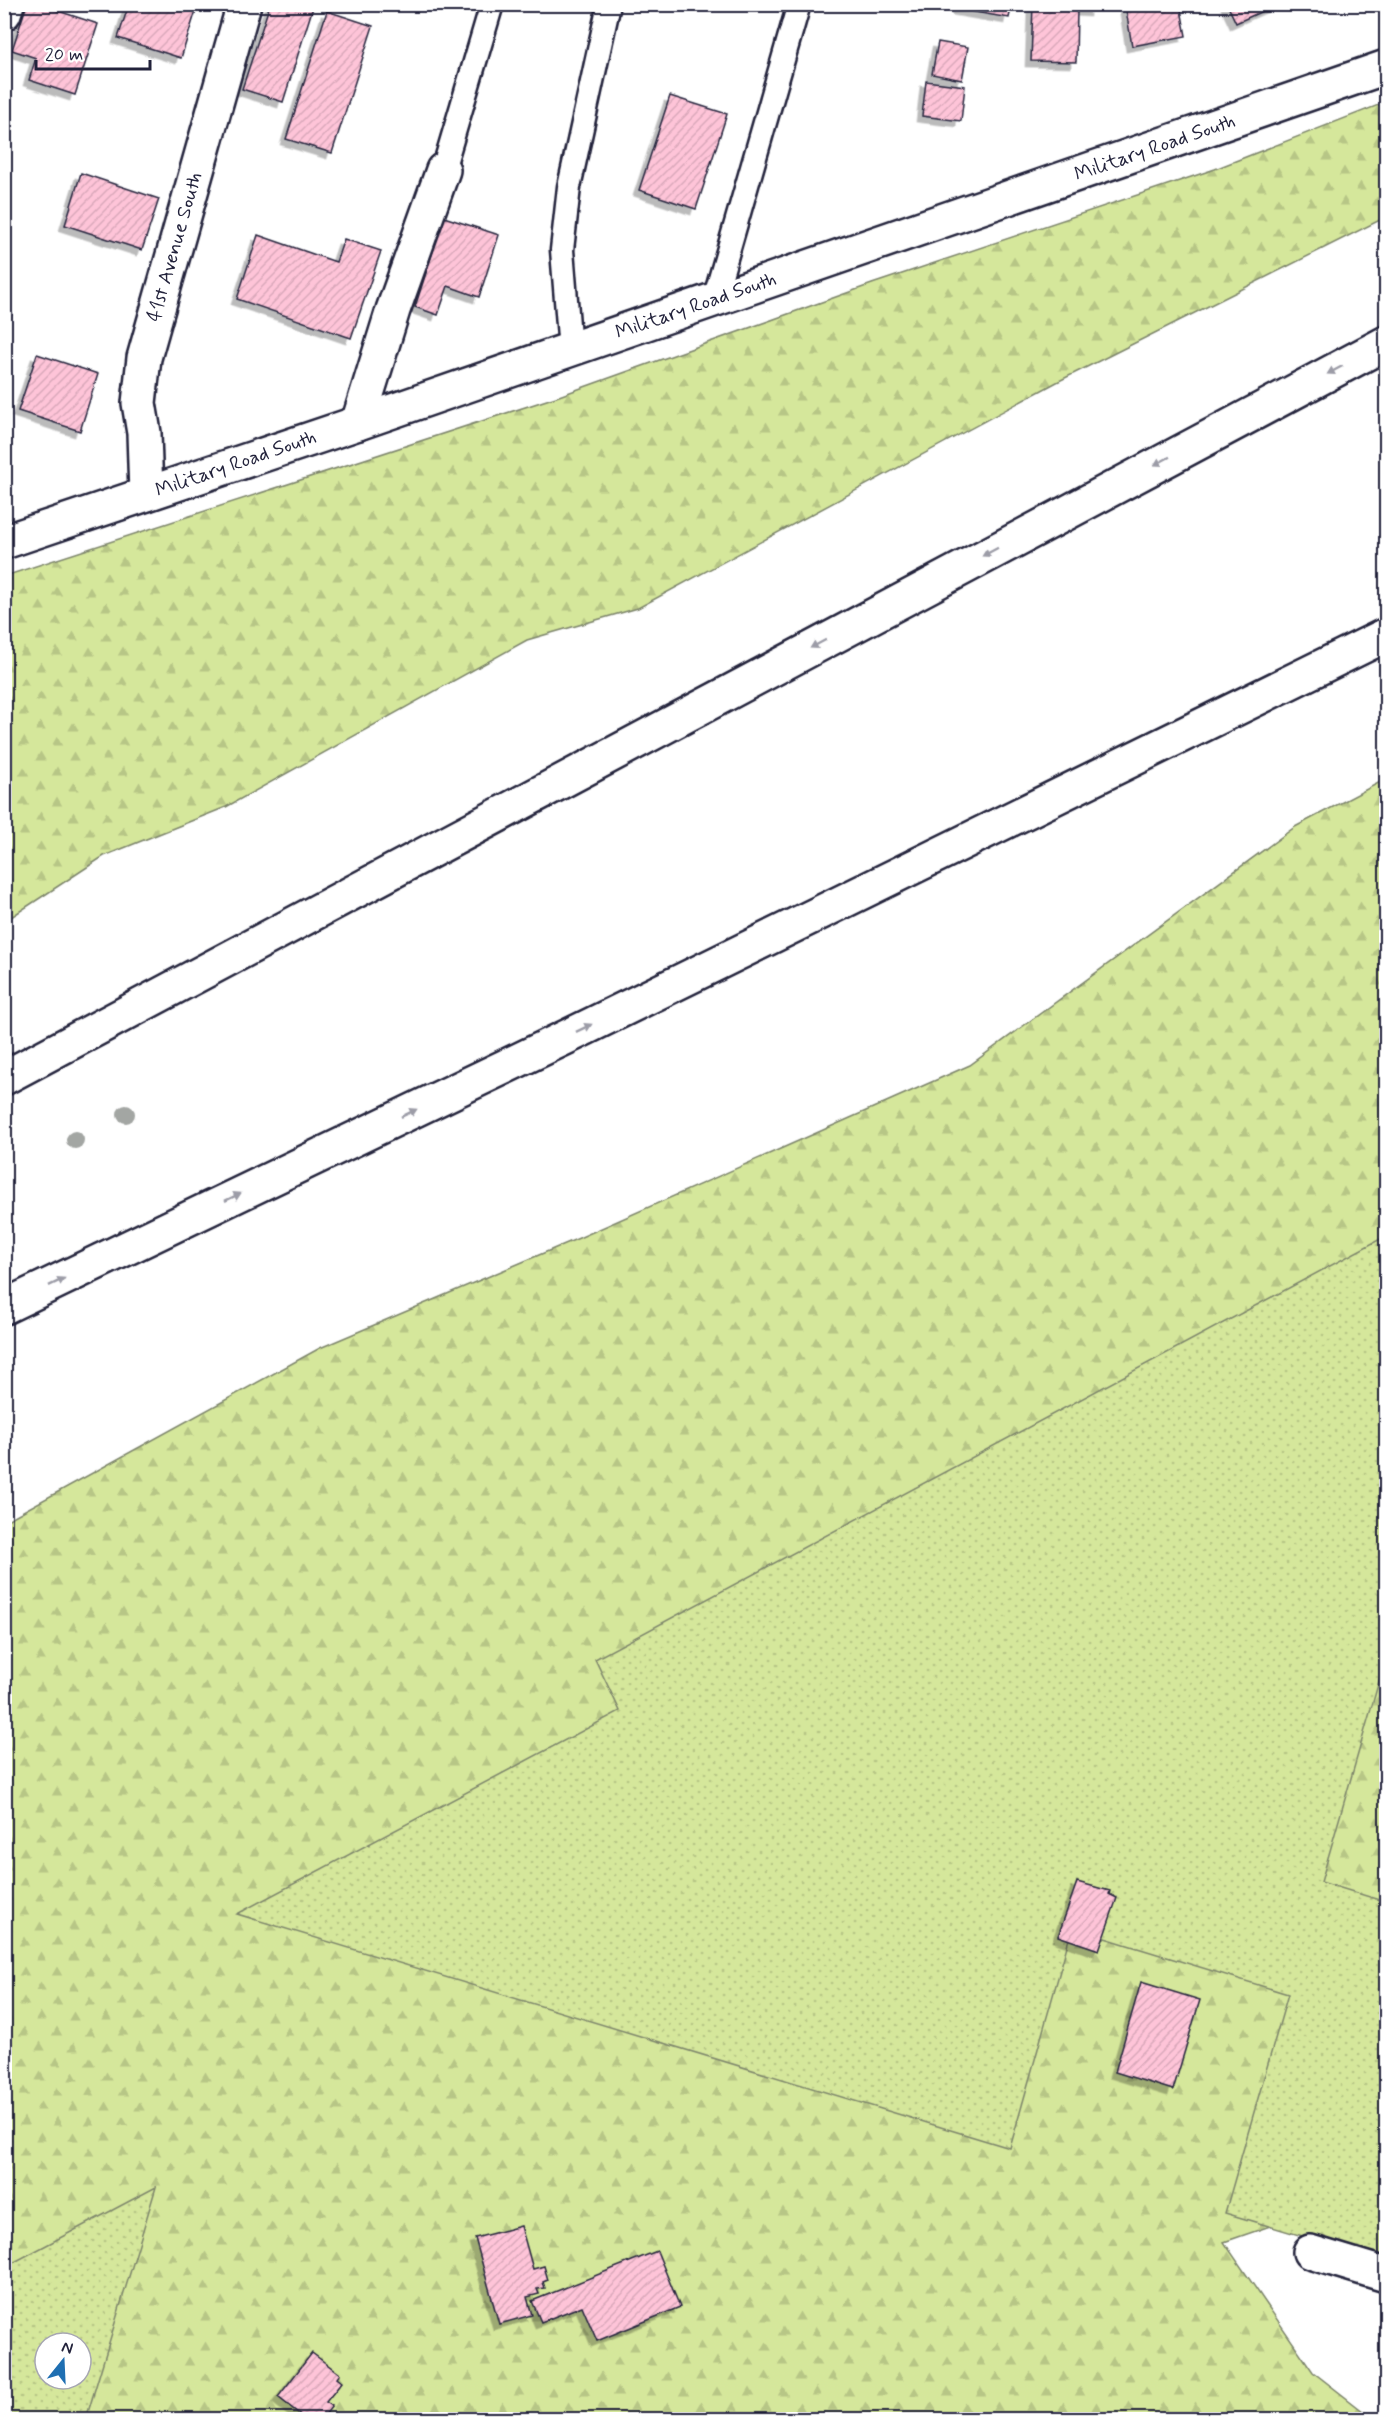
<svg xmlns="http://www.w3.org/2000/svg" width="1391" height="2424" font-family="Mynerve,sans-serif">
<style>
.forest{fill:url(#forest-firs);stroke:#7c846b;stroke-width:1.5;fill-rule:evenodd}
.park{fill:url(#park-dots);stroke:#7c846b;stroke-width:1.5;fill-rule:evenodd}
.building{fill:url(#building-hatch);stroke:#22223b;stroke-width:1.5;filter:url(#shadow)}
.lines{fill:none;stroke-linecap:round;stroke-linejoin:round}
.lane-casing{stroke:#22223b;stroke-width:27}
.street-casing{stroke:#22223b;stroke-width:38}
.secondary-casing{stroke:#22223b;stroke-width:38}
.highway-casing{stroke:#22223b;stroke-width:38}
.lane{stroke:#fff;stroke-width:22}
.street{stroke:#fff;stroke-width:33}
.secondary{stroke:#fff;stroke-width:33}
.highway{stroke:#fff;stroke-width:33}
.tree{fill:#a3a6a3}
.oneway{fill:#9c9ca7}
.labels{text-anchor:middle;dominant-baseline:central;stroke-width:6;stroke-linejoin:round;paint-order:stroke}
.street-label{font-size:20px;fill:#22223b;stroke:#fff}
</style>
<defs>
<pattern id="forest-firs" width="22" height="20" patternUnits="userSpaceOnUse" patternTransform="scale(1.5)"><rect width="22" height="20" fill="#d5e79b"/><path d="M5 1l3.5 6h-7zM16 11l3.5 6h-7z" fill="#b7c686"/></pattern>
<pattern id="park-dots" width="8" height="8" patternUnits="userSpaceOnUse" patternTransform="scale(1.5)"><rect width="8" height="8" fill="#d5e79b"/><path d="M2 2h.1M6 6h.1" fill="none" stroke="#b7c686" stroke-width="1.8" stroke-linecap="round"/></pattern>
<pattern id="building-hatch" width="6" height="6" patternUnits="userSpaceOnUse" patternTransform="scale(1.5)"><rect width="6" height="6" fill="#fec4d8"/><path d="M-1 1l2-2M0 6l6-6M5 7l2-2" fill="none" stroke="#d9a8ba"/></pattern>
<filter id="shadow"><feDropShadow dx="-5.5" dy="5.5" stdDeviation="0" flood-color="#0004"/></filter>
</defs>
<rect width="100%" height="100%" fill="#fff"/>
<filter id="ink" filterUnits="userSpaceOnUse"><feTurbulence type="fractalNoise" baseFrequency=".0167" numOctaves="2"/><feDisplacementMap in="SourceGraphic" scale="12" xChannelSelector="R" yChannelSelector="G"/><feConvolveMatrix kernelMatrix="1 2 1 2 8 2 1 2 1" color-interpolation-filters="sRGB"/></filter>
<g filter="url(#ink)">
<g class="forest">
<polygon points="1386,102 1386,217 1057,382 638,608 527,640 226,807 104,856 5,921 5,576 559,396 872,284 1215,169"/>
<path d="M1386,779V2186L1224,2242L1313,2372L1373,2419L5,2420V1521L320,1348L579,1238L970,1065L1295,827ZM45,2343H81V2379H45Z"/>
</g>
<g class="park">
<polygon points="1386,1236 1386,1657 1321,1882 1386,1902 1386,2261 1225,2213 1288,1994 1072,1928 1010,2148 237,1914 620,1711 595,1659"/>
<path d="M156,2187L86,2419H5V2267ZM45,2343H81V2379H45Z"/>
</g>
<g class="building">
<polygon points="27,4 37,4 98,24 75,95 29,80 36,58 12,50"/>
<polygon points="129,4 198,4 181,58 118,38"/>
<polygon points="270,4 314,4 283,102 242,89"/>
<polygon points="958,4 1012,4 1009,18 958,9"/>
<polygon points="1033,4 1095,4 1095,11 1077,10 1076,62 1031,61"/>
<polygon points="1125,4 1180,4 1186,36 1132,46"/>
<polygon points="1227,4 1278,4 1236,23"/>
<polygon points="327,11 373,26 332,153 286,139"/>
<polygon points="938,42 968,47 962,80 932,74"/>
<polygon points="926,81 965,86 961,121 922,116"/>
<polygon points="670,96 727,114 696,209 639,190"/>
<polygon points="81,173 159,199 142,250 65,225"/>
<polygon points="444,217 499,235 479,297 448,286 438,315 415,307"/>
<polygon points="258,235 336,262 344,239 381,251 351,338 237,299"/>
<polygon points="4,311 12,313 4,336"/>
<polygon points="37,354 98,374 80,431 18,411"/>
<polygon points="1077,1882 1110,1891 1109,1894 1117,1898 1099,1950 1058,1936"/>
<polygon points="1141,1982 1200,2000 1173,2090 1115,2072"/>
<polygon points="521,2226 533,2269 544,2266 548,2280 543,2282 545,2288 537,2289 539,2294 527,2297 532,2315 499,2324 475,2238"/>
<polygon points="657,2251 680,2307 597,2341 582,2306 541,2322 532,2301"/>
<polygon points="312,2353 340,2374 337,2378 342,2382 326,2402 332,2406 321,2420 307,2420 278,2397"/>
</g>
<g class="lines">
<g class="lane-casing">
<g id="lane">
<polyline points="443,170 492,4"/>
<polyline points="714,300 799,4"/>
<polyline points="570,350 562,250 569,187 609,4"/>
</g>
</g>
<g class="street-casing">
<g id="street">
<polyline points="4,13 7,4"/>
<polyline points="358,423 393,310 443,170"/>
<polyline points="146,494 144,433 139,403 144,358 244,4"/>
<polyline points="1310,2252 1386,2275"/>
</g>
</g>
<g class="secondary-casing">
<polyline id="secondary" points="4,542 358,423 1386,67"/>
</g>
<g class="highway-casing">
<g id="highway">
<polyline points="4,1078 1386,343"/>
<polyline points="4,1307 575,1033 1386,635"/>
</g>
</g>
<use href="#lane" class="lane"/>
<use href="#street" class="street"/>
<use href="#secondary" class="secondary"/>
<use href="#highway" class="highway"/>
</g>
<g class="tree">
<circle cx="126" cy="1114" r="9"/>
<circle cx="75" cy="1140" r="9"/>
</g>
<defs><path id="oneway-solid" d="M-6-.8H1V-3.2L6.5 0L1 3.2V.8H-6Z" transform="scale(1.5)"/></defs>
<g class="oneway">
<use href="#oneway-solid" transform="translate(1335 370) rotate(152)"/>
<use href="#oneway-solid" transform="translate(1162 461) rotate(152)"/>
<use href="#oneway-solid" transform="translate(990 552) rotate(152)"/>
<use href="#oneway-solid" transform="translate(818 644) rotate(152)"/>
<use href="#oneway-solid" transform="translate(584 1028) rotate(-26)"/>
<use href="#oneway-solid" transform="translate(409 1113) rotate(-26)"/>
<use href="#oneway-solid" transform="translate(233 1197) rotate(-26)"/>
<use href="#oneway-solid" transform="translate(57 1282) rotate(-26)"/>
</g>
</g>
<g class="labels">
<g class="street-label">
<text transform="translate(1155 148) rotate(-19)">Military Road South</text>
<text transform="translate(175 247) rotate(-74)">41st Avenue South</text>
<text transform="translate(696 306) rotate(-19)">Military Road South</text>
<text transform="translate(236 464) rotate(-19)">Military Road South</text>
</g>
</g>
<rect width="1391" height="2424" fill="none" stroke="#fff" stroke-width="24"/>
<rect x="12" y="12" width="1367" height="2400" fill="none" stroke="#22223b" stroke-width="2" filter="url(#ink)"/>
<g transform="translate(63 2361) rotate(18)"><circle r="28" fill="#ffffff" stroke="#a7a7b1" stroke-width="1.5"/>
<path d="M0-4.5L10 22L0 15L-10 22Z" fill="#1f6fb2"/>
<text y="-9" font-size="16" font-weight="bold" text-anchor="middle" fill="#22223b">N</text>
</g>
<path d="M36 60v9h114v-9" fill="none" stroke="#22223b" stroke-width="3"/>
<text x="45" y="60" font-size="18" fill="#22223b" stroke="#ffffff" stroke-width="4.5" paint-order="stroke">20 m</text>
</svg>
